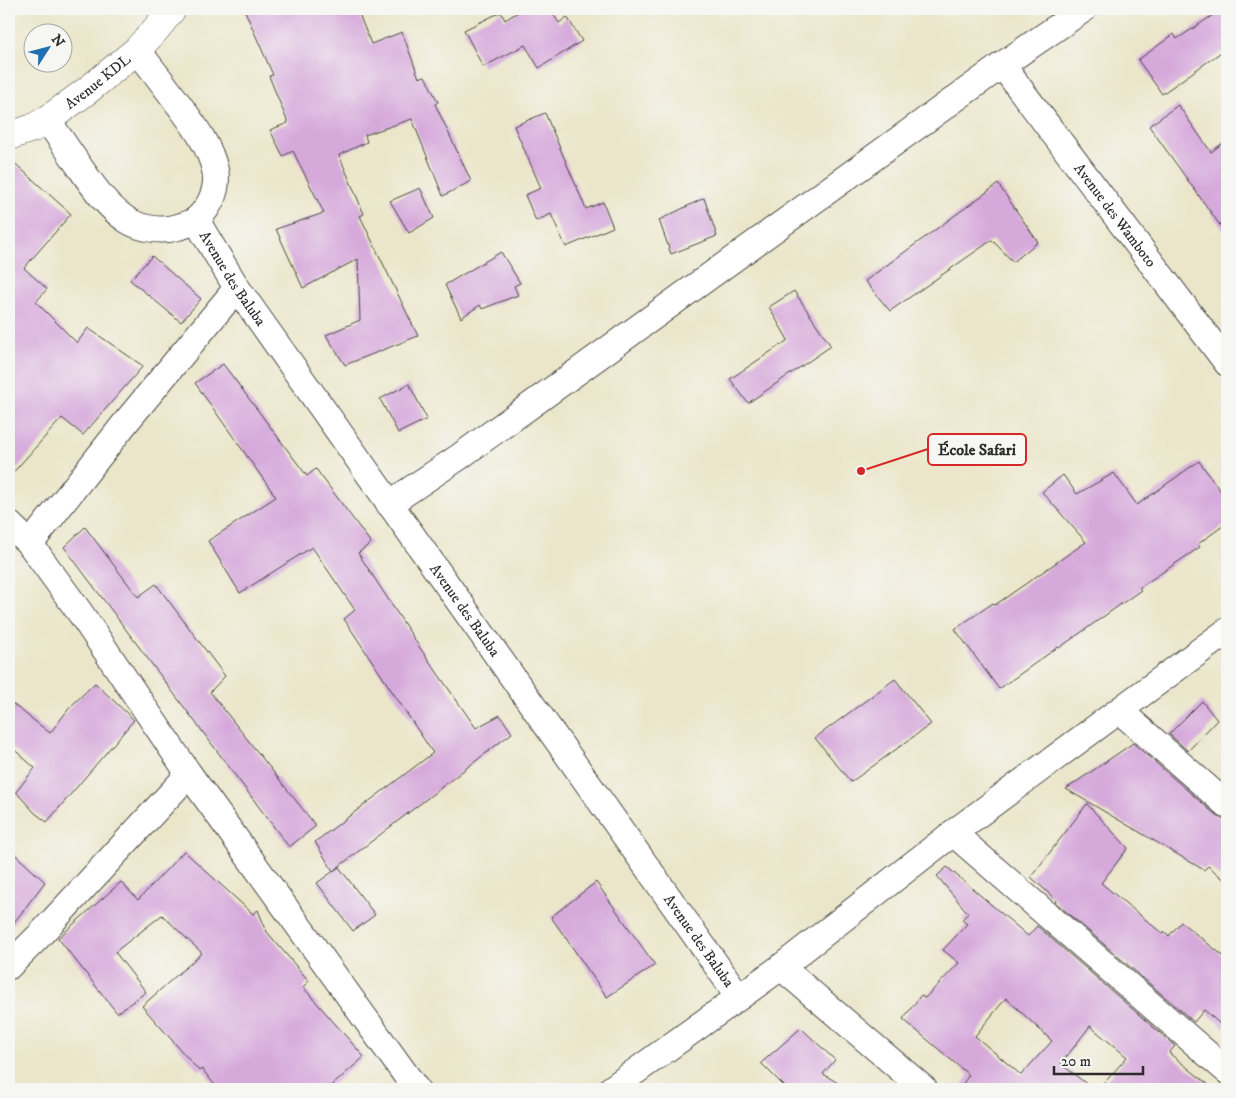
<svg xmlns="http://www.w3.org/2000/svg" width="1236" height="1098" font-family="'IM FELL DW Pica',serif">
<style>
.building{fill:#d6a9db;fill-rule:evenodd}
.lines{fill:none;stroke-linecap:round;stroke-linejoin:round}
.minor-casing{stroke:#484743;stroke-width:28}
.tertiary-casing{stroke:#484743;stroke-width:29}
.minor{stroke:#fff;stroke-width:26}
.tertiary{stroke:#fff;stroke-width:28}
.labels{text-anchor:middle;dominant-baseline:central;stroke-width:4;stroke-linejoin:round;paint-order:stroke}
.street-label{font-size:15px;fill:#2b2b2b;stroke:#f6f6f2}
.leader{fill:none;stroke:#d62828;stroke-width:2}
.callout-dot{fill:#d62828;stroke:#f6f6f2;stroke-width:2}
.callout{fill:#f6f6f2;stroke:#d62828;stroke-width:2}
.callout-label{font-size:16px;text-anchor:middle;font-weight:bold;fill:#2b2b2b}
</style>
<rect width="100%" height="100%" fill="#f6f6f2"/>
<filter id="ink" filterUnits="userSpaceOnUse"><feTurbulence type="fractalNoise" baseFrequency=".02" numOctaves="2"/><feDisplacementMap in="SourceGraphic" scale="10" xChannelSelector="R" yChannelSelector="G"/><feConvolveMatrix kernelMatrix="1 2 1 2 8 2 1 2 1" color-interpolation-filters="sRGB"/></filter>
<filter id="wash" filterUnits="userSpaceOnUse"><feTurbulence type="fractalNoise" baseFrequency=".0096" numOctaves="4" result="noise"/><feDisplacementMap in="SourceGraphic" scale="20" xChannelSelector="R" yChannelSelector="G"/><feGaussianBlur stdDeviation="1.12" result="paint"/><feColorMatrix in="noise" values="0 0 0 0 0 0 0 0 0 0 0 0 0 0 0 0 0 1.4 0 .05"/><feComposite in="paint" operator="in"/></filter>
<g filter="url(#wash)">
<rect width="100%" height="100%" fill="#ebe6ca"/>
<g id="blocks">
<g class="building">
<polygon points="244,9 357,9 371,44 402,32 419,78 425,76 438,102 435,104 471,181 443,196 412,119 365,135 367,142 339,155 364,214 360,216 418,336 345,365 326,335 360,320 358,259 303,288 276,229 324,213 293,151 283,156 270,130 288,123 269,76 273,75"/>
<polygon points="523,9 550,9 559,23 567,17 582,41 539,68 525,45 483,67 464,30 501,12 505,20"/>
<polygon points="1222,9 1227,9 1227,48 1162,94 1138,60 1174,34 1177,39"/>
<polygon points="1178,105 1211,152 1227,140 1227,235 1149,126"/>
<polygon points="545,113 586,209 603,202 613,227 566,247 551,214 536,221 525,195 541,188 514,126"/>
<polygon points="9,158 71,214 24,268 47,289 36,302 77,343 88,328 143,366 83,435 62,418 9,477"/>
<polygon points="998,184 1038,242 1013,262 992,240 890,311 865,281"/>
<polygon points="420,188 434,218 409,233 390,201"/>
<polygon points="704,198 717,236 671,254 659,220"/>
<polygon points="501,252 520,283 514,286 518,295 482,309 480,305 461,318 445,285"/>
<polygon points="152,256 201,299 181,322 130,280"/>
<polygon points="794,291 831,346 748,403 730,379 788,340 769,307"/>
<polygon points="223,364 307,476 316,469 371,543 358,553 420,648 476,728 500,715 512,733 333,871 315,842 433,753 344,619 355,610 312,547 240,593 208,541 276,497 195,383"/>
<polygon points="409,384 427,419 398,433 380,399"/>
<polygon points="1199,461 1227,500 1227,523 1198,544 1200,547 1139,588 1141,590 1059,648 1058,647 999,689 955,629 993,603 995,605 1086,542 1042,492 1063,475 1077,494 1114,473 1137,505"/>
<polygon points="85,527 138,597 156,584 225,676 210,692 316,826 289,847 64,547"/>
<polygon points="895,679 931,724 851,782 815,738"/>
<polygon points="95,683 134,720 47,822 35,813 16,792 35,768 9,745 9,701 50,733 71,706"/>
<polygon points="1202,701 1217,720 1188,751 1169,734"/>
<polygon points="1133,743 1217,816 1224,820 1227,820 1227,882 1208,866 1204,870 1066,789"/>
<polygon points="1087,804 1128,848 1101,883 1163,934 1165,932 1169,936 1181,922 1227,959 1227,1030 1204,1010 1194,1022 1055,902 1056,900 1031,877"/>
<polygon points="9,849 45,882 9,929"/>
<polygon points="184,851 253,914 258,910 267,932 309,981 303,987 364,1057 328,1089 218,1089 202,1069 199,1071 142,1006 202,953 162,915 115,952 146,992 117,1013 58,938 121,882 138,900"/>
<polygon points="339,867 375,915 353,931 317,883"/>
<path d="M947,867L1028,936L1037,926L1175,1046L1169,1053L1214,1089H1099L1127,1057L1090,1026L1061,1064L1093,1089H959L969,1075L903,1019L921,995L925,998L959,963L943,950L967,924L962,920L968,913L937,876ZM1006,998L1052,1041L1021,1075L975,1036Z"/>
<polygon points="596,882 655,965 607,997 551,917"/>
<polygon points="801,1028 835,1060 823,1074 848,1089 787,1089 761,1063"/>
</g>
</g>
</g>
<g filter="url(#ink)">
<use href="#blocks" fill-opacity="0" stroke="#484743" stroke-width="1"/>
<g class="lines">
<g class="minor-casing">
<g id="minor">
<path id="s1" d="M1002,65L1227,363"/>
<path d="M47,120C58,135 69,151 79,166C93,186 107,207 127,220C141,229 162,232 178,227C185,225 193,223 198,218C211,206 219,187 215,170C209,143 190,120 174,98C162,82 150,66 137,50"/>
<path id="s2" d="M196,220L237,288L739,997"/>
<polyline points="389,504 459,457 1002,65 1084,9"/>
<polyline points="9,524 30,544 81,614 189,774 416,1089"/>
<polyline points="30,544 126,422 237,288"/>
<polyline points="1120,711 1227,805"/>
<polyline points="953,833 1227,1071"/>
<polyline points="9,966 38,937 189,774"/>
<polyline points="781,967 924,1089"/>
<polyline points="611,1089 781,967 953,833 1227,631"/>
</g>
</g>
<g class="tertiary-casing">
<g id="tertiary">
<path id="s3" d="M9,136L33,128L47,120L88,90L137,50L157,28L172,9"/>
</g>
</g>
<use href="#minor" class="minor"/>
<use href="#tertiary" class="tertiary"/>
</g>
</g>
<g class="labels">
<g class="street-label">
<text stroke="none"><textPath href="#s3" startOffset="105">Avenue KDL</textPath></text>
<text stroke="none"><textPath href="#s1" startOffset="188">Avenue des Wamboto</textPath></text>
<text stroke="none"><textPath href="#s2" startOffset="69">Avenue des Baluba</textPath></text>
<text stroke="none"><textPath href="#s2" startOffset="474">Avenue des Baluba</textPath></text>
<text stroke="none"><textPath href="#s2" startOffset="879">Avenue des Baluba</textPath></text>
</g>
</g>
<path class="leader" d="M861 471L928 449"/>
<circle class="callout-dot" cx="861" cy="471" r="5"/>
<rect class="callout" x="928" y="434" width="98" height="31" rx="5"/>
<g class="callout-label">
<text x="977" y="455">École Safari</text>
</g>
<rect width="1236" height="1098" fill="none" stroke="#f6f6f2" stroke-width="30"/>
<g transform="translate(48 48) rotate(54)"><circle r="24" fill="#f6f6f2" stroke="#a5a5a2"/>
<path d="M0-4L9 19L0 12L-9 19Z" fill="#1f6fb2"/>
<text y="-8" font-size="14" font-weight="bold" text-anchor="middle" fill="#2b2b2b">N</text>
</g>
<path d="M1054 1066v8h89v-8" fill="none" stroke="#2b2b2b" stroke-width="2.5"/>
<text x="1061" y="1066" font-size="15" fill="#2b2b2b" stroke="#f6f6f2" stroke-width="4" paint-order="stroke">20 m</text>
</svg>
